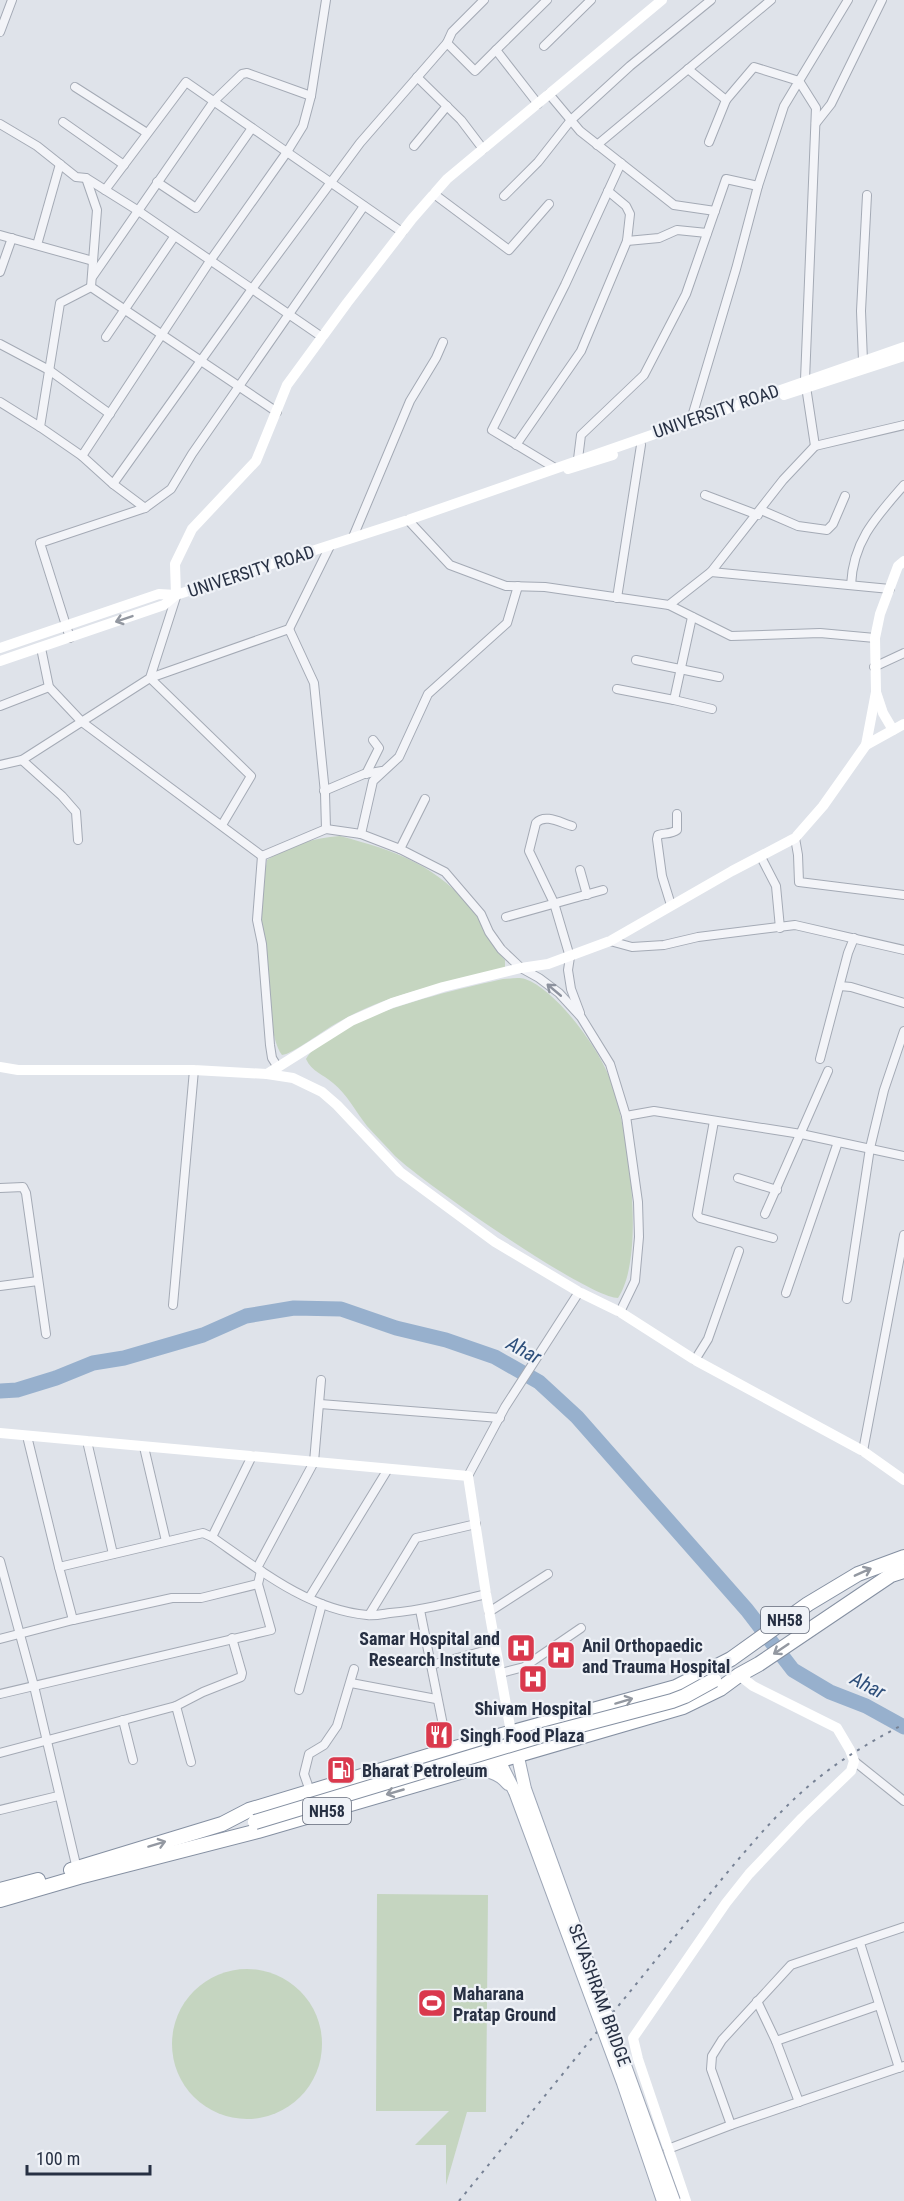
<svg xmlns="http://www.w3.org/2000/svg" width="904" height="2201" font-family="'Roboto Condensed',sans-serif">
<style>
.green{fill:#c5d5c0}
.lines{fill:none;stroke-linecap:round;stroke-linejoin:round}
.river{stroke:#97b0cd;stroke-width:15}
.street-casing{stroke:#a4aab5;stroke-width:10}
.primary-casing{stroke:#9ea7b7;stroke-width:14}
.highway-casing{stroke:#8590a2;stroke-width:16}
.street{stroke:#f3f4f8;stroke-width:8}
.secondary{stroke:#fff;stroke-width:10}
.primary{stroke:#fff;stroke-width:12}
.highway{stroke:#fff;stroke-width:14}
.rail{stroke:#778295;stroke-width:2;stroke-dasharray:3 6;stroke-linecap:butt}
.primary-bridge-casing{stroke:#9ea7b7;stroke-width:14;stroke-linecap:butt}
.highway-bridge-casing{stroke:#8590a2;stroke-width:16;stroke-linecap:butt}
.primary-bridge{stroke:#fff;stroke-width:12}
.highway-bridge{stroke:#fff;stroke-width:14}
.oneway{stroke:#9398a1}
.oneway2{stroke:#8d929e}
.labels{text-anchor:middle;dominant-baseline:central;stroke-width:4.5;stroke-linejoin:round;paint-order:stroke}
.shield{fill:#eff2f7;stroke:#636a79;stroke-width:1.5}
.shield-label{font-size:16px;font-weight:bold;fill:#273043}
.street-label{font-size:18px;fill:#273043;stroke:#eff2f7}
.poi-label{font-size:18px;font-weight:bold;fill:#273043;stroke:#eff2f7;text-anchor:start}
.water-label{font-size:20px;font-style:italic;fill:#2d4e7a;stroke:#eff2f7}
</style>
<rect width="100%" height="100%" fill="#dfe3ea"/>
<g class="green">
<path d="M340,836C396,851 438,865 475,913C487,929 490,945 505,960V967L499,971C445,983 386,994 337,1023C324,1030 293,1054 282,1055C268,1038 268,973 265,949C264,939 262,930 261,921C259,901 264,880 267,860C290,845 313,838 340,836Z"/>
<path d="M503,979C509,979 519,977 525,979C555,989 596,1045 608,1074C628,1121 647,1255 618,1298C588,1298 422,1182 395,1156C386,1146 376,1136 367,1126C356,1112 347,1094 333,1083C323,1074 312,1072 306,1059C329,1018 457,989 503,979Z"/>
<polygon points="377,1894 488,1895 486,2112 467,2112 446,2185 446,2145 415,2145 449,2111 376,2111"/>
<circle cx="247" cy="2044" r="75"/>
</g>
<g class="lines">
<polyline class="river" points="0,1391 17,1390 56,1378 93,1363 124,1358 203,1335 246,1316 294,1308 341,1309 396,1328 446,1340 495,1357 539,1382 577,1417 747,1610 793,1670 830,1692 866,1706 904,1727"/>
<g class="street-casing">
<g id="street">
<polyline points="848,0 799,81 816,108 805,380 815,446 904,425"/>
<polyline points="0,32 12,0"/>
<polyline points="447,43 452,32 484,0"/>
<polyline points="544,46 591,0"/>
<polyline points="688,69 726,100 754,67 799,81 784,106 758,186"/>
<polyline points="417,77 461,120 483,149"/>
<polyline points="75,87 147,133"/>
<polyline points="549,94 580,131 674,205 715,211"/>
<polyline points="538,104 496,50 547,0"/>
<polyline points="63,122 124,165"/>
<polyline points="816,123 831,104 882,0"/>
<polyline points="0,124 37,146 76,177 86,178 137,210 322,337"/>
<polyline points="709,142 726,100"/>
<polyline points="597,145 771,0"/>
<polyline points="414,146 447,106"/>
<polyline points="86,178 97,210 91,287 277,412"/>
<polyline points="157,182 196,208 252,128"/>
<polyline points="105,190 186,82 402,232"/>
<polyline points="434,194 509,250 549,204"/>
<polyline points="504,196 538,162 571,120 630,66 711,0"/>
<polyline points="0,235 93,261"/>
<polyline points="627,241 659,238 677,230 707,233"/>
<polyline points="37,245 60,164"/>
<polyline points="0,272 12,238"/>
<polyline points="93,276 214,101 242,74 247,73 311,96"/>
<polyline points="91,287 60,303 40,427 82,456 210,261 287,152 303,126 311,96 326,0"/>
<polyline points="106,337 174,237"/>
<polyline points="0,344 49,370 110,414"/>
<polyline points="863,361 861,311 867,195"/>
<polyline points="0,402 40,427"/>
<polyline points="516,445 581,351 627,241 630,214 626,206 608,191"/>
<polyline points="82,456 113,484 252,289 360,143 447,43 475,71 496,50"/>
<polyline points="578,459 581,435 644,375 686,294 726,179 758,186 736,269 691,420"/>
<polyline points="555,468 492,430 565,285 621,163"/>
<polyline points="705,495 758,515"/>
<polyline points="145,508 171,489 192,454 364,206"/>
<polyline points="761,510 798,526 827,530 833,524 845,496"/>
<polyline points="408,520 450,565 506,586 545,587 669,605 711,572 783,480 815,446"/>
<polyline points="353,537 410,401 436,358 443,342"/>
<polyline points="711,572 890,589"/>
<path d="M851,585C853,541 876,517 904,485"/>
<polyline points="617,598 641,445"/>
<polyline points="669,605 731,636 820,633 875,638"/>
<polyline points="692,617 674,700 712,709"/>
<polyline points="70,638 40,543 145,508 113,484"/>
<polyline points="41,648 49,687 82,722 262,856"/>
<polyline points="636,660 719,677"/>
<polyline points="874,667 904,653"/>
<polyline points="617,689 674,700"/>
<polyline points="0,706 49,687"/>
<polyline points="22,760 62,796 76,812 78,840"/>
<polyline points="0,765 22,760 150,678 176,597"/>
<polyline points="366,774 379,748 373,740"/>
<polyline points="324,791 364,774 382,771"/>
<polyline points="222,825 251,776 150,678 289,629 330,546"/>
<path d="M572,826C561,823 545,813 536,823L529,851L554,903L570,957L568,970L571,989L580,1013"/>
<polyline points="326,829 361,834 400,849 445,872 481,914 489,932 501,949 521,968 539,978 559,993 581,1017 610,1064 626,1116 638,1202 639,1237 635,1281 620,1312"/>
<polyline points="361,834 373,781 399,757 428,694 507,623 518,586"/>
<polyline points="795,838 798,855 799,882 904,895"/>
<polyline points="400,849 425,799"/>
<polyline points="761,857 776,886 780,928"/>
<polyline points="580,870 587,895"/>
<path d="M671,905L662,876L657,839L658,835C664,833 672,834 677,830V814"/>
<polyline points="506,917 603,890"/>
<polyline points="610,941 632,947 664,945 698,937 795,925 904,950"/>
<polyline points="840,986 851,987 904,1003"/>
<polyline points="820,1059 848,953 854,938"/>
<polyline points="277,1066 272,1058 270,1045 262,944 257,920 262,856 326,829 325,793 314,683 289,629"/>
<polyline points="626,1116 654,1111 801,1134 904,1156"/>
<polyline points="714,1121 697,1215 700,1218 773,1238"/>
<polyline points="738,1178 777,1190"/>
<polyline points="0,1188 23,1187 26,1193 46,1334"/>
<polyline points="765,1214 828,1071"/>
<polyline points="0,1286 38,1281"/>
<polyline points="786,1293 838,1142"/>
<polyline points="847,1299 870,1148 884,1090 904,1031"/>
<polyline points="173,1305 194,1070"/>
<polyline points="695,1360 708,1339 739,1251"/>
<polyline points="320,1404 500,1418"/>
<polyline points="27,1436 59,1567"/>
<polyline points="87,1441 113,1554"/>
<polyline points="144,1447 166,1541"/>
<polyline points="863,1451 904,1235"/>
<polyline points="468,1476 505,1407 579,1292"/>
<polyline points="212,1537 252,1456"/>
<polyline points="0,1561 34,1686 77,1869"/>
<polyline points="257,1568 314,1462 321,1380"/>
<polyline points="309,1598 388,1469"/>
<polyline points="420,1610 448,1750"/>
<polyline points="489,1612 548,1574"/>
<polyline points="369,1615 416,1538 476,1524"/>
<polyline points="73,1620 172,1598 201,1598 258,1584"/>
<path d="M0,1639L73,1620L59,1567L203,1533L212,1537C258,1569 309,1610 367,1615C375,1616 383,1614 390,1613C423,1610 454,1602 486,1594"/>
<polyline points="431,1665 495,1648"/>
<polyline points="501,1673 524,1667 581,1628"/>
<polyline points="351,1683 436,1699"/>
<polyline points="299,1690 322,1604"/>
<polyline points="0,1694 271,1630 258,1584 261,1571"/>
<polyline points="176,1706 203,1692 241,1677 242,1673 232,1638"/>
<polyline points="123,1720 133,1760"/>
<polyline points="0,1753 176,1706 191,1762"/>
<polyline points="854,1761 904,1801"/>
<polyline points="310,1791 304,1774 309,1754 324,1745 337,1726 354,1669"/>
<polyline points="0,1810 58,1796"/>
<polyline points="860,1943 899,2068"/>
<polyline points="757,2001 776,2041 799,2102"/>
<polyline points="776,2041 879,2005"/>
<polyline points="731,2125 711,2069 712,2056 722,2040 791,1965 904,1927"/>
<polyline points="668,2149 731,2125 904,2066"/>
</g>
</g>
<g class="primary-casing">
<g id="primary">
<polyline points="516,1748 525,1789"/>
<polyline points="495,1753 515,1792"/>
<path d="M471,1771C486,1770 498,1772 508,1784"/>
</g>
</g>
<g class="highway-casing">
<g id="highway">
<polyline points="71,1870 222,1824 249,1810 448,1750 676,1687 731,1659 808,1604 858,1574 904,1557"/>
<polyline points="0,1890 38,1880"/>
<polyline points="0,1900 79,1877 258,1831 683,1707 720,1689 739,1675 759,1664 891,1575 904,1571"/>
</g>
</g>
<use href="#street" class="street"/>
<g class="secondary">
<polyline points="784,395 904,356"/>
<polyline points="568,469 613,455"/>
<polyline points="176,595 175,564 192,529 256,461 287,385 347,303 412,219 447,179 662,0"/>
<polyline points="0,648 159,594 176,595"/>
<polyline points="0,661 164,605 176,595 408,520 904,347"/>
<polyline points="876,692 883,713 893,730"/>
<polyline points="866,745 876,692 875,638 880,614 898,566 904,561"/>
<polyline points="0,1067 18,1070 194,1070 267,1074 293,1078 322,1092 337,1105 400,1172 495,1242 579,1292 620,1312 695,1360 863,1451 904,1480"/>
<polyline points="267,1074 351,1021 392,1003 443,987 521,968 548,964 610,941 732,871 795,838 823,806 866,745 904,724"/>
<polyline points="0,1433 468,1476 486,1594 511,1732"/>
<polyline points="686,2201 638,2059 633,2038 726,1903 749,1874 802,1818 851,1771 854,1761 850,1750 837,1728 753,1686 739,1675"/>
</g>
<use href="#primary" class="primary"/>
<use href="#highway" class="highway"/>
<path class="rail" d="M459,2201L726,1874C753,1842 779,1811 811,1784C839,1760 872,1741 904,1724"/>
<g class="primary-bridge-casing">
<g id="primary-bridge">
<polyline points="525,1789 674,2201"/>
<polyline points="515,1792 623,2083 663,2201"/>
</g>
</g>
<g class="highway-bridge-casing">
<polyline id="highway-bridge" points="255,1822 543,1735 672,1701 685,1696 714,1680"/>
</g>
<use href="#primary-bridge" class="primary-bridge"/>
<use href="#highway-bridge" class="highway-bridge"/>
</g>
<defs><path id="oneway-shaft" d="M-6 0H5M1.5-3L5.5 0L1.5 3" fill="none" stroke-width="1.6" stroke-linecap="round" stroke-linejoin="round" transform="scale(1.5)"/></defs>
<g class="oneway">
<use href="#oneway-shaft" transform="translate(124 619) rotate(161)"/>
<use href="#oneway-shaft" transform="translate(863 1572) rotate(-24)"/>
<use href="#oneway-shaft" transform="translate(781 1649) rotate(146)"/>
<use href="#oneway-shaft" transform="translate(624 1701) rotate(-17)"/>
<use href="#oneway-shaft" transform="translate(395 1792) rotate(164)"/>
<use href="#oneway-shaft" transform="translate(157 1844) rotate(-17)"/>
</g>
<use class="oneway2" href="#oneway-shaft" transform="translate(554 990) rotate(-140)"/>
<defs>
<g id="hospital-square" transform="scale(1.5)"><rect x="-9" y="-9" width="18" height="18" rx="4" fill="#da394d" stroke="#eff2f7"/><path d="M-5-5h3v3.5h4V-5h3V5h-3V1.5h-4V5h-3Z" fill="#fff"/></g>
<g id="restaurant-square" transform="scale(1.5)"><rect x="-9" y="-9" width="18" height="18" rx="4" fill="#da394d" stroke="#eff2f7"/><path d="M-5-6h1v4h1v-4h1v4h1v-4h1v5L-1.5 .5V6h-2V.5L-5-1ZM5-6V6H3V1.5H1.5Q1.5-4 5-6Z" fill="#fff"/></g>
<g id="fuel-square" transform="scale(1.5)"><rect x="-9" y="-9" width="18" height="18" rx="4" fill="#da394d" stroke="#eff2f7"/><path d="M-5.5-6h7V0h2V4h1.3V-2.5L3-4.5l.8-.8L6-3V5H2.5V1h-1V6h-7ZM-4.2-4.7v3.2H.2V-4.7Z" fill="#fff"/></g>
<g id="stadium-square" transform="scale(1.5)"><rect x="-9" y="-9" width="18" height="18" rx="4" fill="#da394d" stroke="#eff2f7"/><path d="M0-5a6.5 5 0 1 0 0 10a6.5 5 0 1 0 0-10ZM-3.5-1.8h7v3.6h-7Z" fill="#fff"/></g>
</defs>
<g fill-rule="evenodd">
<use href="#hospital-square" x="521" y="1648"/>
<use href="#hospital-square" x="561" y="1655"/>
<use href="#hospital-square" x="533" y="1679"/>
<use href="#restaurant-square" x="439" y="1735"/>
<use href="#fuel-square" x="341" y="1770"/>
<use href="#stadium-square" x="432" y="2003"/>
</g>
<g class="labels">
<g class="shield">
<rect x="761" y="1607" width="48" height="26" rx="4.5"/>
<rect x="303" y="1798" width="48" height="26" rx="4.5"/>
</g>
<g class="shield-label">
<text x="785" y="1620">NH58</text>
<text x="327" y="1811">NH58</text>
</g>
<g class="street-label">
<text transform="translate(716 411) rotate(-19)">UNIVERSITY ROAD</text>
<text transform="translate(251 571) rotate(-18)">UNIVERSITY ROAD</text>
<text transform="translate(600 1995) rotate(70)">SEVASHRAM BRIDGE</text>
</g>
<g class="poi-label">
<text x="500" y="1638" text-anchor="end">Samar Hospital and<tspan x="500" dy="21">Research Institute</tspan></text>
<text x="582" y="1645">Anil Orthopaedic<tspan x="582" dy="21">and Trauma Hospital</tspan></text>
<text x="533" y="1708" text-anchor="middle">Shivam Hospital</text>
<text x="460" y="1735">Singh Food Plaza</text>
<text x="362" y="1770">Bharat Petroleum</text>
<text x="453" y="1993">Maharana<tspan x="453" dy="21">Pratap Ground</tspan></text>
</g>
<g class="water-label">
<text transform="translate(524 1350) rotate(28)">Ahar</text>
<text transform="translate(868 1685) rotate(27)">Ahar</text>
</g>
</g>
<path d="M27 2165v9h123v-9" fill="none" stroke="#273043" stroke-width="3"/>
<text x="36" y="2165" font-size="18" fill="#273043" stroke="#eff2f7" stroke-width="4.5" paint-order="stroke">100 m</text>
</svg>
